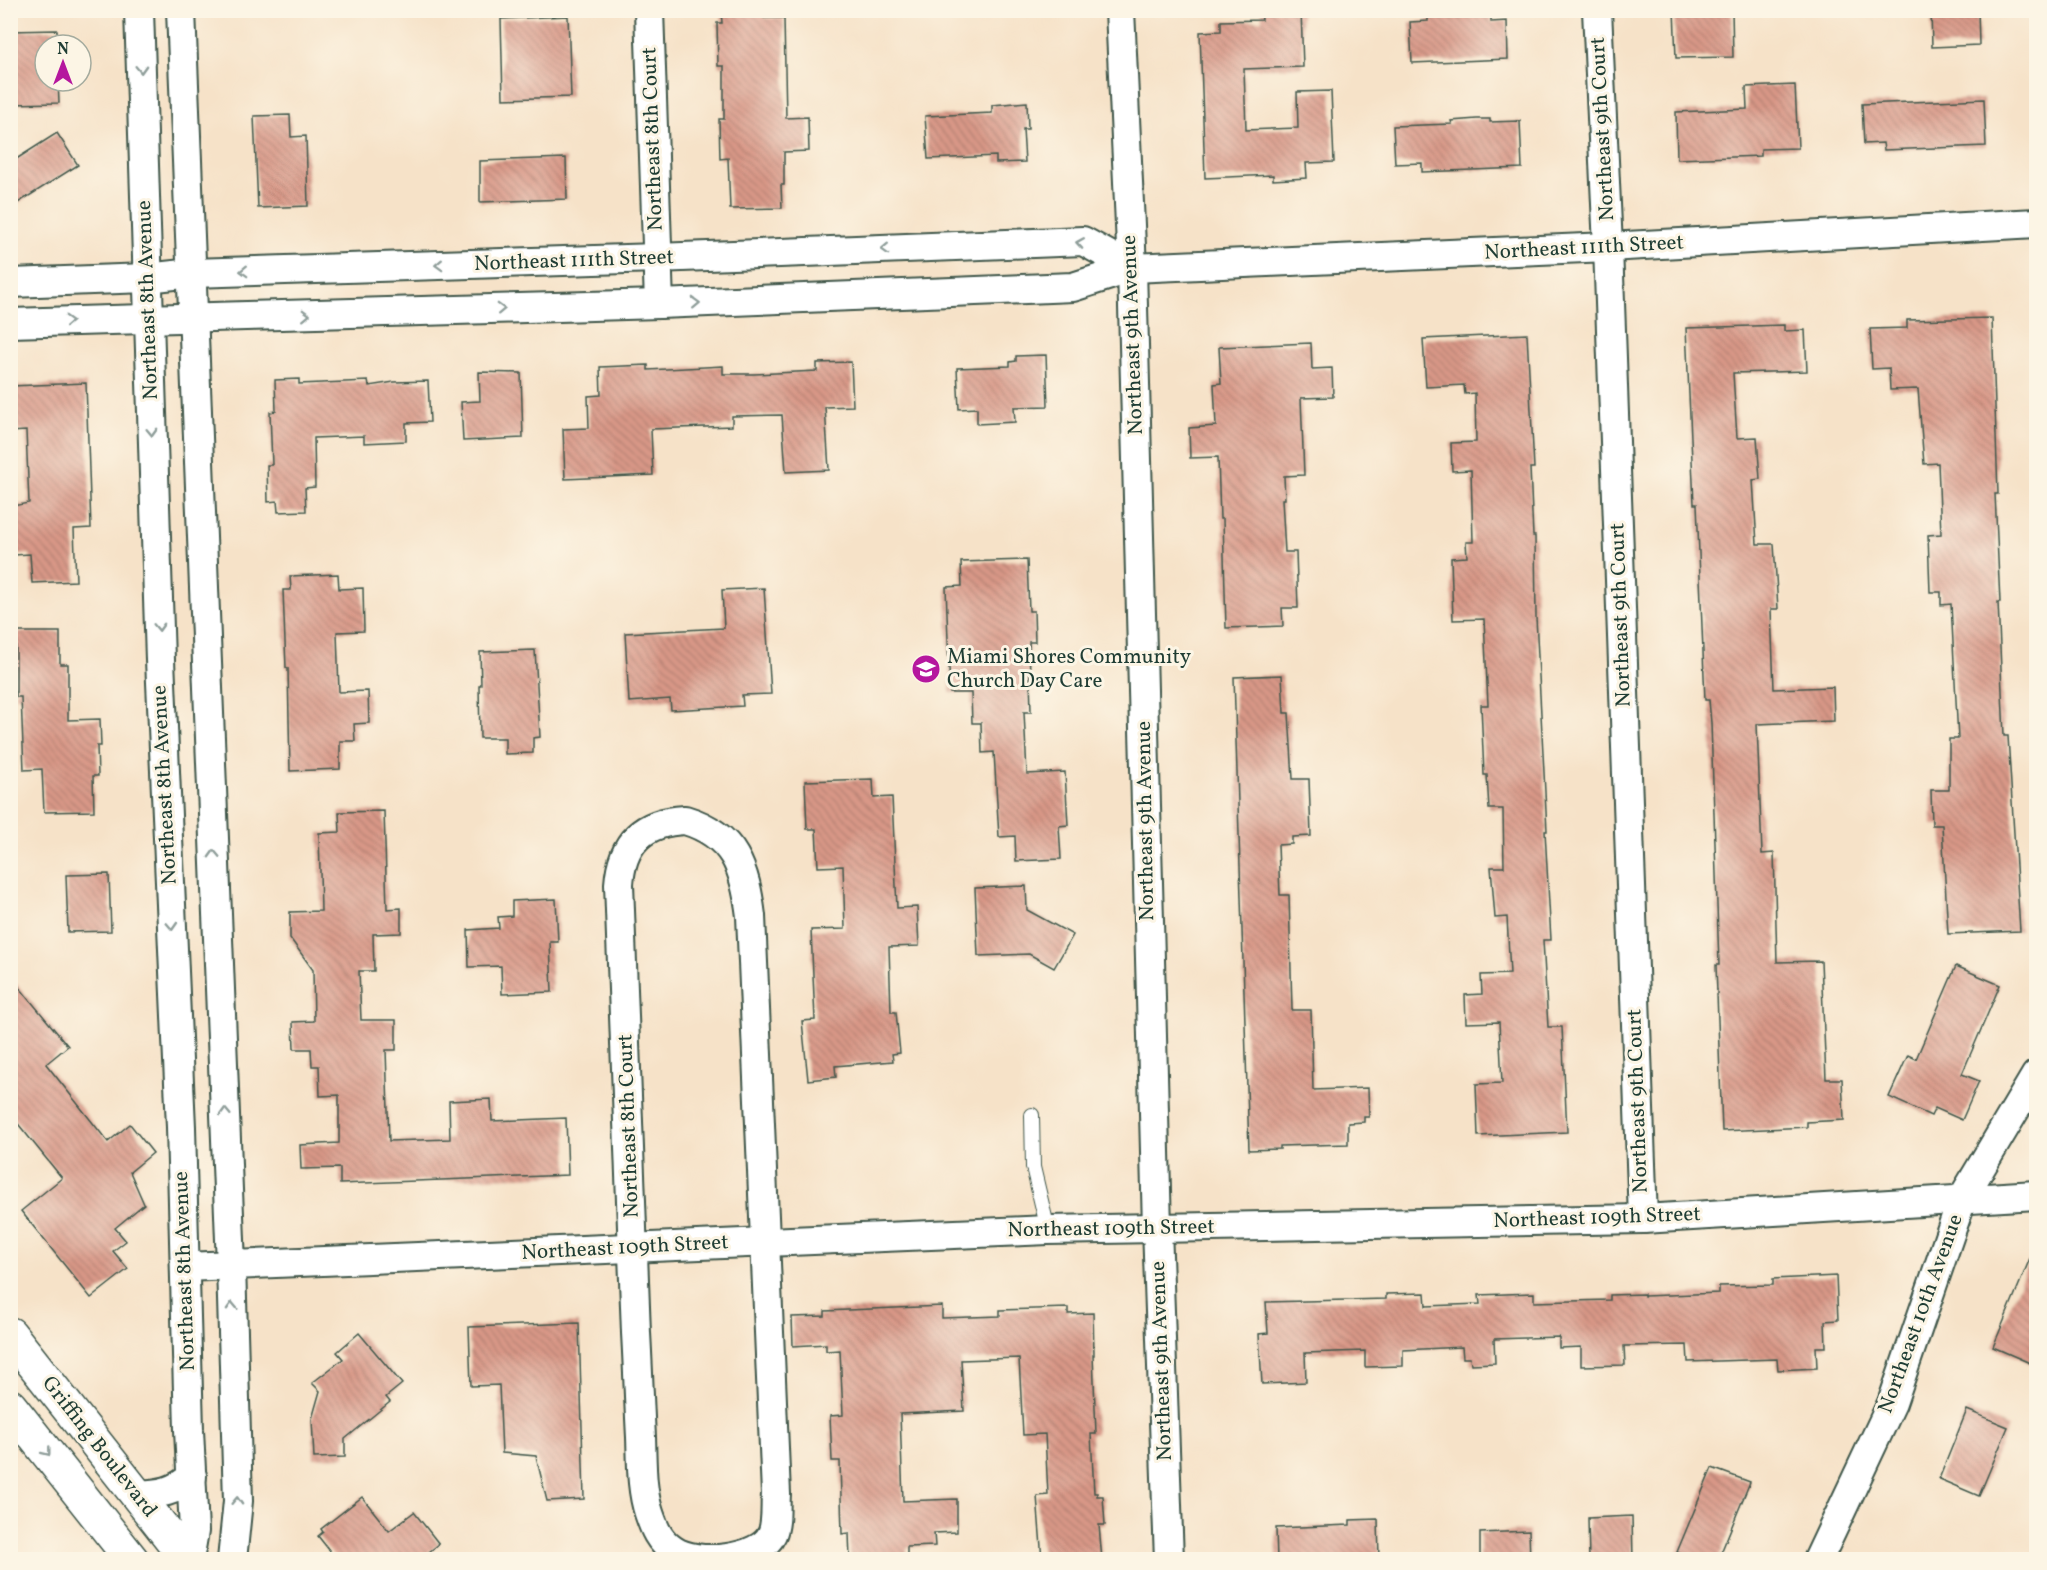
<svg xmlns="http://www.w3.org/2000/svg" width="2047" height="1570" font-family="Vollkorn,serif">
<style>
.building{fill:url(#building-back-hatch)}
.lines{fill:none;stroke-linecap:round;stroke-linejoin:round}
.service-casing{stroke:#3f564a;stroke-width:16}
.minor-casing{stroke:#3f564a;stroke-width:32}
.tertiary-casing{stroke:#3f564a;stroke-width:36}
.service{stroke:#fff;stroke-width:14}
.minor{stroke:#fff;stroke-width:28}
.tertiary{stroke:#fff;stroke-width:33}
.oneway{stroke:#8f9e9a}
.labels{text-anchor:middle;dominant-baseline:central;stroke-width:6;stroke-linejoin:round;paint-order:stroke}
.street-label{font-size:21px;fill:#1f3d34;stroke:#fcf5e5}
.poi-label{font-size:21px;fill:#1f3d34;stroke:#fcf5e5;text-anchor:start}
</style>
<defs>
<pattern id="building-back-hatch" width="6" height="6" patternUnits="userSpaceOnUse" patternTransform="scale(1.5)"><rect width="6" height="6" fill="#d99887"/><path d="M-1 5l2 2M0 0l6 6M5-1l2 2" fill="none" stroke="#af7d6f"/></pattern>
</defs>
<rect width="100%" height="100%" fill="#fcf5e5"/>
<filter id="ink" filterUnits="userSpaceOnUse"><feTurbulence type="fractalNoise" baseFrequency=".0167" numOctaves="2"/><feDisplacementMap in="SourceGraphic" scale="12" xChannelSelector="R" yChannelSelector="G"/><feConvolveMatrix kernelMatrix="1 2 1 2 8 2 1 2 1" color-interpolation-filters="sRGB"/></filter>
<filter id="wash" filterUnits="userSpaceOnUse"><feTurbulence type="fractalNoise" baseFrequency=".008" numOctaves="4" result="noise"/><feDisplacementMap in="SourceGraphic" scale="24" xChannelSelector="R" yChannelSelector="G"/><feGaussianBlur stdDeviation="1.35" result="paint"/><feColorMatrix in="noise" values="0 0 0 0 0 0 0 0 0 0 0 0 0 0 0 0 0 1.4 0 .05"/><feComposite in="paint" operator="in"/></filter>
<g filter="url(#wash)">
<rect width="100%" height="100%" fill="#f6e2c8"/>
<g id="blocks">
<g class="building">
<polygon points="721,10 764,10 764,18 784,18 786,118 808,117 809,151 784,152 784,185 781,185 782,208 730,209 728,158 720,159 719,119 724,119 724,66 718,66 717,23 722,23"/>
<polygon points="1261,10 1301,10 1303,67 1244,69 1246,130 1298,128 1297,92 1331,91 1334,162 1306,163 1307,178 1273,180 1273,175 1205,178 1200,32 1221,31 1221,21 1262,20"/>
<polygon points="1674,10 1732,10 1733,57 1676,58"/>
<polygon points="1931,10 1978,10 1979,45 1932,47"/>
<polygon points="568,16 571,97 503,99 501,19"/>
<polygon points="1428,16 1491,16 1491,22 1507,21 1508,59 1412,63 1410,22 1428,21"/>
<polygon points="57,30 58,45 45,45 45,81 58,81 59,103 10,104 10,31"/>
<polygon points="1795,85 1798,148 1761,149 1761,156 1677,159 1676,112 1747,109 1746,87"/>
<polygon points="1984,99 1986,146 1884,150 1883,143 1864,144 1862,104"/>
<polygon points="1027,102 1028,129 1023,129 1025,162 996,163 996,156 928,159 925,116 992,113 992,105"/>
<polygon points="290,115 291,137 306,136 308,206 258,208 254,116"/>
<polygon points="1477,119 1490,119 1490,122 1520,121 1522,168 1422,172 1422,163 1395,164 1393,126 1452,124 1451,121"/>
<polygon points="57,133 78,165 10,208 10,163"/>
<polygon points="566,158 567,199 480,202 480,161"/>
<polygon points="1992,318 1998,494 1995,494 2000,602 1998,602 2004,736 2008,736 2020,931 1948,934 1942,825 1932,825 1931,790 1949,790 1949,739 1958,739 1951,604 1941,605 1941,592 1930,592 1928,535 1941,534 1938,463 1924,464 1918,389 1890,390 1889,368 1872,369 1870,329 1907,328 1907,320"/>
<polygon points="1784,325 1784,331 1805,330 1807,371 1733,373 1737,438 1757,437 1760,479 1753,480 1757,544 1774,544 1778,609 1771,609 1774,689 1833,687 1834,721 1757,724 1762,854 1774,853 1777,962 1821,961 1826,1079 1842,1079 1844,1120 1807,1122 1807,1127 1722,1131 1716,965 1719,965 1711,723 1709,700 1705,700 1697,504 1694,504 1686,328"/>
<polygon points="1527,334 1534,468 1530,468 1533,536 1535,536 1536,617 1547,831 1545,831 1551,940 1543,940 1548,1027 1562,1027 1567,1132 1478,1136 1476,1084 1502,1083 1499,1022 1466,1023 1465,995 1482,994 1481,975 1510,974 1507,917 1495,918 1491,867 1504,867 1503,809 1489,809 1487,775 1484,775 1481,705 1488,705 1484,619 1453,620 1451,558 1467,557 1466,542 1473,542 1471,470 1452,471 1451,443 1476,442 1475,393 1465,394 1464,385 1426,387 1423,339"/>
<polygon points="1311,343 1312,369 1332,368 1333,397 1301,398 1304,475 1284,476 1285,499 1282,499 1285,552 1296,552 1298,608 1282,608 1283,626 1226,628 1223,519 1220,519 1218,457 1190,458 1189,428 1216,426 1214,384 1221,383 1219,347"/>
<polygon points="1046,355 1048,406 1014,407 1015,422 977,424 977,408 959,409 957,368 1010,366 1010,362 1016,361 1016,356"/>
<polygon points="851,362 853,406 825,407 829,470 786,472 782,415 732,416 732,426 651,429 653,475 565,479 563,429 589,428 588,396 601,395 600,367 648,365 648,370 723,366 723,374 754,374 817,371 817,363"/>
<polygon points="479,372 521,373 523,438 463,441 461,402 480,401"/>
<polygon points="299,379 299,384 368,381 369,386 394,382 428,381 430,422 406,423 406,441 364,443 364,436 314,438 315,487 305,488 306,511 278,512 277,501 268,502 267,465 272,465 270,412 276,411 275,380"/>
<polygon points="86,383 91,528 74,529 76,581 32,583 30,554 14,555 12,506 29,503 26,431 10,432 10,386"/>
<polygon points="1027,560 1029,611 1034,611 1035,642 1029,642 1031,712 1024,712 1027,774 1065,772 1068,825 1059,826 1061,859 1016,861 1015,836 999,837 994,752 982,753 981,723 972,723 971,693 950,693 946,587 962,586 961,562"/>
<polygon points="338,574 339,589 363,588 364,631 337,632 339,692 368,691 369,723 354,724 355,741 340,741 340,769 290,771 288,668 286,668 283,590 291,590 290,576"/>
<polygon points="764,588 771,694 742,695 743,706 671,710 670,699 629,702 625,633 724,628 722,590"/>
<polygon points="16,632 60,632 60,664 68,664 68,720 100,719 101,746 97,746 98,776 93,776 94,811 44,812 42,769 24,770 21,697 16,697"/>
<polygon points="535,650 540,737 533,738 533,753 505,754 505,738 480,738 479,685 481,685 480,652"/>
<polygon points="1282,675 1284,713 1289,713 1293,779 1309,779 1311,836 1292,837 1292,844 1278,845 1280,895 1289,895 1292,1010 1311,1010 1313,1090 1368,1088 1369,1117 1364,1117 1364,1122 1348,1123 1348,1144 1280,1146 1280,1149 1249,1150 1234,677"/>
<polygon points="873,779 874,798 892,797 897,908 917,907 919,946 889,947 891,1012 896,1012 900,1053 892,1054 893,1061 835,1066 836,1077 808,1080 802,1021 815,1020 811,930 845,929 843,866 818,867 816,829 807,829 805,781"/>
<polygon points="384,811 387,909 401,908 401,933 373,934 374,971 359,971 361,1020 396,1020 396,1050 386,1050 389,1141 450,1139 449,1101 491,1099 492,1121 566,1118 568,1175 340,1184 340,1168 301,1169 300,1145 339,1143 339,1095 320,1096 319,1066 312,1066 311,1049 294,1049 293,1022 314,1021 313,970 290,938 290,912 321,911 319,833 340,832 339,812"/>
<polygon points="109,874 111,931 68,932 66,875"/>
<polygon points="1026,886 1027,910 1073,935 1054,968 1029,954 978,956 975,888"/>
<polygon points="556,899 558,942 550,942 552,992 502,994 501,966 469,967 468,930 499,928 498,917 512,916 512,901"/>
<polygon points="1956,966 2000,985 1962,1074 1979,1081 1962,1120 1935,1108 1931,1116 1889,1097 1908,1055 1916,1059"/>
<polygon points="10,976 68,1046 46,1064 108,1142 130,1124 153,1153 130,1172 144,1204 115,1228 126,1241 113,1251 128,1269 91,1298 21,1211 62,1178 10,1114"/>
<polygon points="2036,1244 2037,1244 2037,1366 1993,1347"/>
<polygon points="1836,1276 1838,1320 1825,1321 1826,1347 1816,1347 1817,1368 1778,1370 1777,1359 1688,1362 1687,1345 1624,1346 1625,1365 1581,1366 1581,1347 1559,1348 1559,1337 1494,1339 1495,1363 1471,1364 1470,1358 1463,1358 1462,1347 1403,1350 1403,1366 1365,1367 1365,1351 1305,1353 1306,1382 1262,1384 1259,1334 1268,1333 1266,1302 1386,1299 1386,1294 1425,1293 1426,1306 1480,1304 1479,1295 1534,1293 1534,1302 1610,1300 1610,1295 1644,1294 1644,1296 1719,1293 1719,1286 1773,1285 1773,1279"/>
<polygon points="942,1306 942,1318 1000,1316 1000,1310 1068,1308 1068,1314 1093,1313 1094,1355 1093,1355 1096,1434 1091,1434 1094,1493 1097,1493 1097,1496 1103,1496 1105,1525 1099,1525 1102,1560 1042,1560 1037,1496 1048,1495 1045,1434 1023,1435 1019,1358 961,1360 964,1411 900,1414 903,1501 957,1499 957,1532 934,1533 935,1546 907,1547 907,1560 850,1560 849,1533 842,1534 840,1461 832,1461 830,1416 843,1415 840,1350 826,1351 826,1344 793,1346 792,1317 825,1316 825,1311"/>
<polygon points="579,1323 584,1499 547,1501 536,1456 502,1453 499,1385 471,1386 469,1327"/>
<polygon points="359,1333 402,1384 386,1397 390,1402 345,1439 345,1457 314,1458 312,1419 320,1391 312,1383 343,1359 337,1352"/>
<polygon points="1967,1410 2008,1427 1979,1496 1939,1479"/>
<polygon points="1712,1468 1750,1482 1718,1560 1695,1560 1677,1552"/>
<polygon points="362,1497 389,1531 414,1512 439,1544 419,1560 337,1560 318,1536 323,1532 321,1529"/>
<polygon points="1632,1516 1633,1560 1589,1560 1588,1518"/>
<polygon points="1378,1519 1379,1560 1277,1560 1276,1528 1350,1525 1350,1520"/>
<polygon points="1529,1531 1530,1560 1480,1560 1480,1533"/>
</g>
</g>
</g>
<g filter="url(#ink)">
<use href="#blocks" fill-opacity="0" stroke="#3f564a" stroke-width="1.5"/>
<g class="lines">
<g class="service-casing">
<polyline id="service" points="1032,1115 1033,1167 1048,1230"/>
</g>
<g class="minor-casing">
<g id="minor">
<polyline points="139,10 160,660 181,1127 189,1430 194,1531 189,1560"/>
<polyline points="181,10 231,1265 238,1501 232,1560"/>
<polyline points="649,10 659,304"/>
<polyline points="1120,10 1132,268 1157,1228 1169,1560"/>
<polyline points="1597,10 1608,247 1643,1219"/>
<polyline points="10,283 147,278 192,273 657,258 1083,241 1132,268"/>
<polyline points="10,323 659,304 1073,287 1132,268 1608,247 2036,223"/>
<path d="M685,820C735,835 745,869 751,916L776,1494C775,1506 777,1523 772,1534C760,1561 695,1566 673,1550C659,1541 654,1528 649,1513C641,1489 642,1462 641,1437C639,1402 638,1367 636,1333C630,1183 625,1034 619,884C622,843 642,822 685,820Z"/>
<polyline points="185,1267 1048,1230 1643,1219 2036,1195"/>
<path d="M137,1495C160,1494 175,1492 192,1476"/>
<polyline points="1818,1560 1892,1403 1962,1199 2036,1075"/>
</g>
</g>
<g class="tertiary-casing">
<g id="tertiary">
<polyline points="10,1334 188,1560"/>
<polyline points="10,1406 132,1560"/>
</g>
</g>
<use href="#service" class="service"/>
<use href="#minor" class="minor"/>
<use href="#tertiary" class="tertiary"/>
</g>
<defs><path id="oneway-chevron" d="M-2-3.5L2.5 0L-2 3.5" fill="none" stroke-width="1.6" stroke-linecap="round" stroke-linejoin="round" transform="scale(1.5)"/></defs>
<g class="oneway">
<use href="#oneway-chevron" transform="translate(141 69) rotate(88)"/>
<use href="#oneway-chevron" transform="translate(1080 243) rotate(-171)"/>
<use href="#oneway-chevron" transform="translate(885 249) rotate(178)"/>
<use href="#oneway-chevron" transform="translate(439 265) rotate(178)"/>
<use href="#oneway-chevron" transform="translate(244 271) rotate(178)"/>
<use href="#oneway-chevron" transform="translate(696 303) rotate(-2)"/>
<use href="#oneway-chevron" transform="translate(501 309) rotate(-2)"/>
<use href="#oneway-chevron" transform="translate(306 315) rotate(-2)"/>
<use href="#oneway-chevron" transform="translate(69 321) rotate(-2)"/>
<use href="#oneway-chevron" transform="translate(152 432) rotate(88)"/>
<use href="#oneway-chevron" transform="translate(159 627) rotate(88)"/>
<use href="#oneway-chevron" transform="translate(214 854) rotate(-92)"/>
<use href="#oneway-chevron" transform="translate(172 926) rotate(87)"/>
<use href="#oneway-chevron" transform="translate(225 1112) rotate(-92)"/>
<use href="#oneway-chevron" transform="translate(232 1306) rotate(-92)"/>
<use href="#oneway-chevron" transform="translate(47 1452) rotate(52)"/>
<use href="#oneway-chevron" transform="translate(237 1501) rotate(-88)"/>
</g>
</g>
<defs>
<g id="school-disc" transform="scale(1.5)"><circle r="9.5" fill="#b5179e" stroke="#fcf5e5"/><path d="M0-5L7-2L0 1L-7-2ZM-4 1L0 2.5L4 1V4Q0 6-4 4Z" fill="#fff"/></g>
</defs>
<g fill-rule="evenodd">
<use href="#school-disc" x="926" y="669"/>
</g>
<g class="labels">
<g class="street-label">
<text transform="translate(1603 129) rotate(-93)">Northeast 9th Court</text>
<text transform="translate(653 139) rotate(-92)">Northeast 8th Court</text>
<text transform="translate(1584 248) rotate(-3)">Northeast 111th Street</text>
<text transform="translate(574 261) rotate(-2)">Northeast 111th Street</text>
<text transform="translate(148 300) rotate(-92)">Northeast 8th Avenue</text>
<text transform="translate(1133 335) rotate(-92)">Northeast 9th Avenue</text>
<text transform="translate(1621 615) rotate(-92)">Northeast 9th Court</text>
<text transform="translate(165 785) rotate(-93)">Northeast 8th Avenue</text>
<text transform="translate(1146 821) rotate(-91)">Northeast 9th Avenue</text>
<text transform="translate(1638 1101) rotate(-92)">Northeast 9th Court</text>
<text transform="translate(629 1126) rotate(-92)">Northeast 8th Court</text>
<text transform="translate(1597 1218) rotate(-2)">Northeast 109th Street</text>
<text transform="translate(1111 1229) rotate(-1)">Northeast 109th Street</text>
<text transform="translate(625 1248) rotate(-3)">Northeast 109th Street</text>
<text transform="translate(185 1271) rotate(-92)">Northeast 8th Avenue</text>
<text transform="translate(1921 1314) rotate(-70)">Northeast 10th Avenue</text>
<text transform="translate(1162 1361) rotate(-92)">Northeast 9th Avenue</text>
<text transform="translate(99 1447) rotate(52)">Griffing Boulevard</text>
</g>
<g class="poi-label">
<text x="947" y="657">Miami Shores Community<tspan x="947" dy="24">Church Day Care</tspan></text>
</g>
</g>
<rect width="2047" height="1570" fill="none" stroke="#fcf5e5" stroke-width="36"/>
<g transform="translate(63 63)"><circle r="28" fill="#fcf5e5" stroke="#a4ab9e" stroke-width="1.5"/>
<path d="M0-4.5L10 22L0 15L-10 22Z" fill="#b5179e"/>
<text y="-9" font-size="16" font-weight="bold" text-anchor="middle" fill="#1f3d34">N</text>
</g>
</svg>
